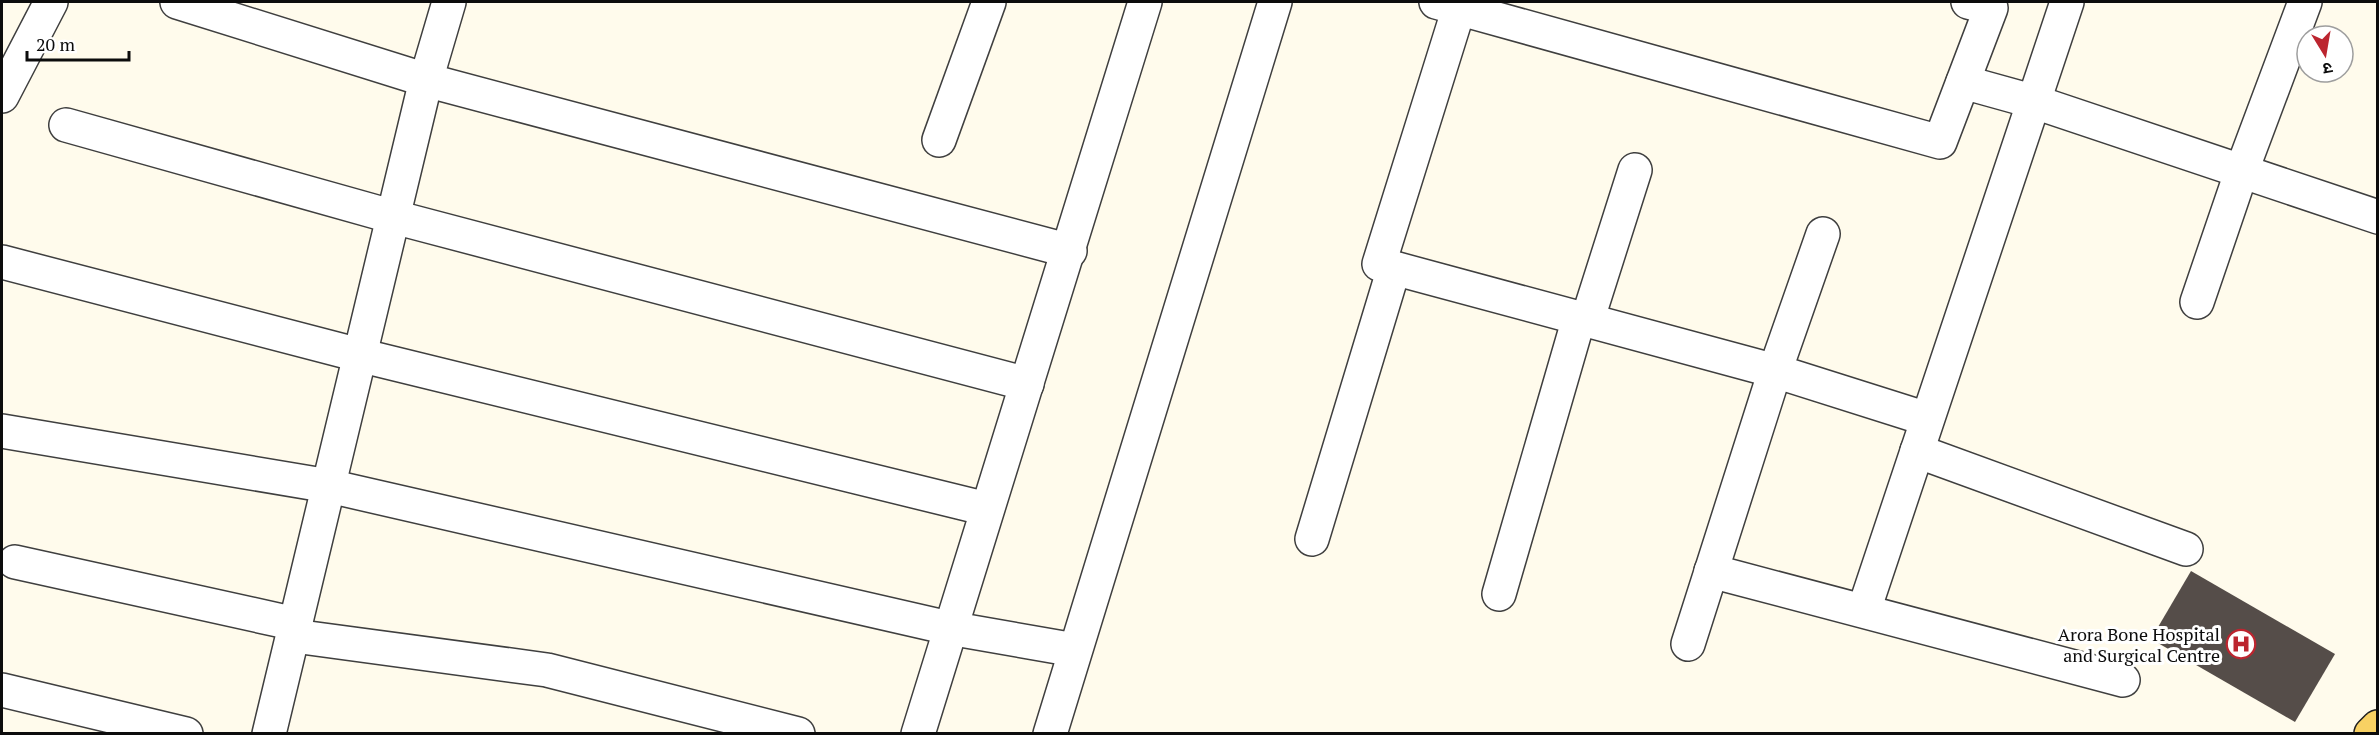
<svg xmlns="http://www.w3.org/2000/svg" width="2379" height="735" font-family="'PT Serif','Noto Sans Devanagari',serif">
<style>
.building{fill:#554d49}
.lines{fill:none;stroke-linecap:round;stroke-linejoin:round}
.minor-casing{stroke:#3f3f3f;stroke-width:36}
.primary-casing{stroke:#1d1d1d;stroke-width:36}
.minor{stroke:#fff;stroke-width:33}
.primary{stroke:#f8d163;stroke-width:33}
.labels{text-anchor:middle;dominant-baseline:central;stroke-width:6;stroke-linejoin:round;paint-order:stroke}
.poi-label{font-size:18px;fill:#0c0c0c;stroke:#fff;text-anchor:end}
</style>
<rect width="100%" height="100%" fill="#fffbec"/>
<polygon class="building" points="2191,571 2335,654 2295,722 2151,639"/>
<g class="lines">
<g class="minor-casing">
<g id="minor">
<polyline points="177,2 426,80 1070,251"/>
<polyline points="1436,2 1940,142 1991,8 1968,2"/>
<polyline points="1459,8 1379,264 1775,371 1927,419"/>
<polyline points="1963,82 2035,102 2378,217"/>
<polyline points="2,96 51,2"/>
<polyline points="66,125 394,217 1027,384"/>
<polyline points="939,140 989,2"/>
<polyline points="2,262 359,355 987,509"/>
<polyline points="2197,302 2242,170 2305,2"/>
<polyline points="1587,321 1635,170"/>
<polyline points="2,431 329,486 949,628 1075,650"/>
<polyline points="1917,451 2186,549"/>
<polyline points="1312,539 1394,268"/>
<polyline points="15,562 296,624"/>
<polyline points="1711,571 2123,680"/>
<polyline points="1499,594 1579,318"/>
<polyline points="1864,610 2067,2"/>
<polyline points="294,636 547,670 798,734"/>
<polyline points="1688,644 1775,371 1823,234"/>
<polyline points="2,690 186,734"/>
<polyline points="269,734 426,80 449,2"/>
<polyline points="918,734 1145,2"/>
<polyline points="1050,734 1275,2"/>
</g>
</g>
<g class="primary-casing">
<polyline id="primary" points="2371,734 2378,727"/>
</g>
<use href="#minor" class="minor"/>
<use href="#primary" class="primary"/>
</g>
<defs>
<g id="hospital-ring" transform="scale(1.5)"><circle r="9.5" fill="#fff" stroke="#bc252f" stroke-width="1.5"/><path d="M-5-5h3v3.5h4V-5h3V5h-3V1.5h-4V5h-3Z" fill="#bc252f"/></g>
</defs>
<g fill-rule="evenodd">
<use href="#hospital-ring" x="2241" y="644"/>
</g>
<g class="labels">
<g class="poi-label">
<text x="2220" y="634">Arora Bone Hospital<tspan x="2220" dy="21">and Surgical Centre</tspan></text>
</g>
</g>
<rect width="2379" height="735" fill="none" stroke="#0c0c0c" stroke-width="6"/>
<g transform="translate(2325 54) rotate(169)"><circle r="28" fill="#ffffff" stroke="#9e9e9e" stroke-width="1.5"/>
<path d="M0-4.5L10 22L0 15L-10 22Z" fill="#bc252f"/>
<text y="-9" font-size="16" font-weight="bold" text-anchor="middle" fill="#0c0c0c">उ</text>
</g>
<path d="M27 51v9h102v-9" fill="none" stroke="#0c0c0c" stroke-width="3"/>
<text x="36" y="51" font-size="18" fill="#0c0c0c" stroke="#ffffff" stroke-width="4.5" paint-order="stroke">20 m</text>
</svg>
